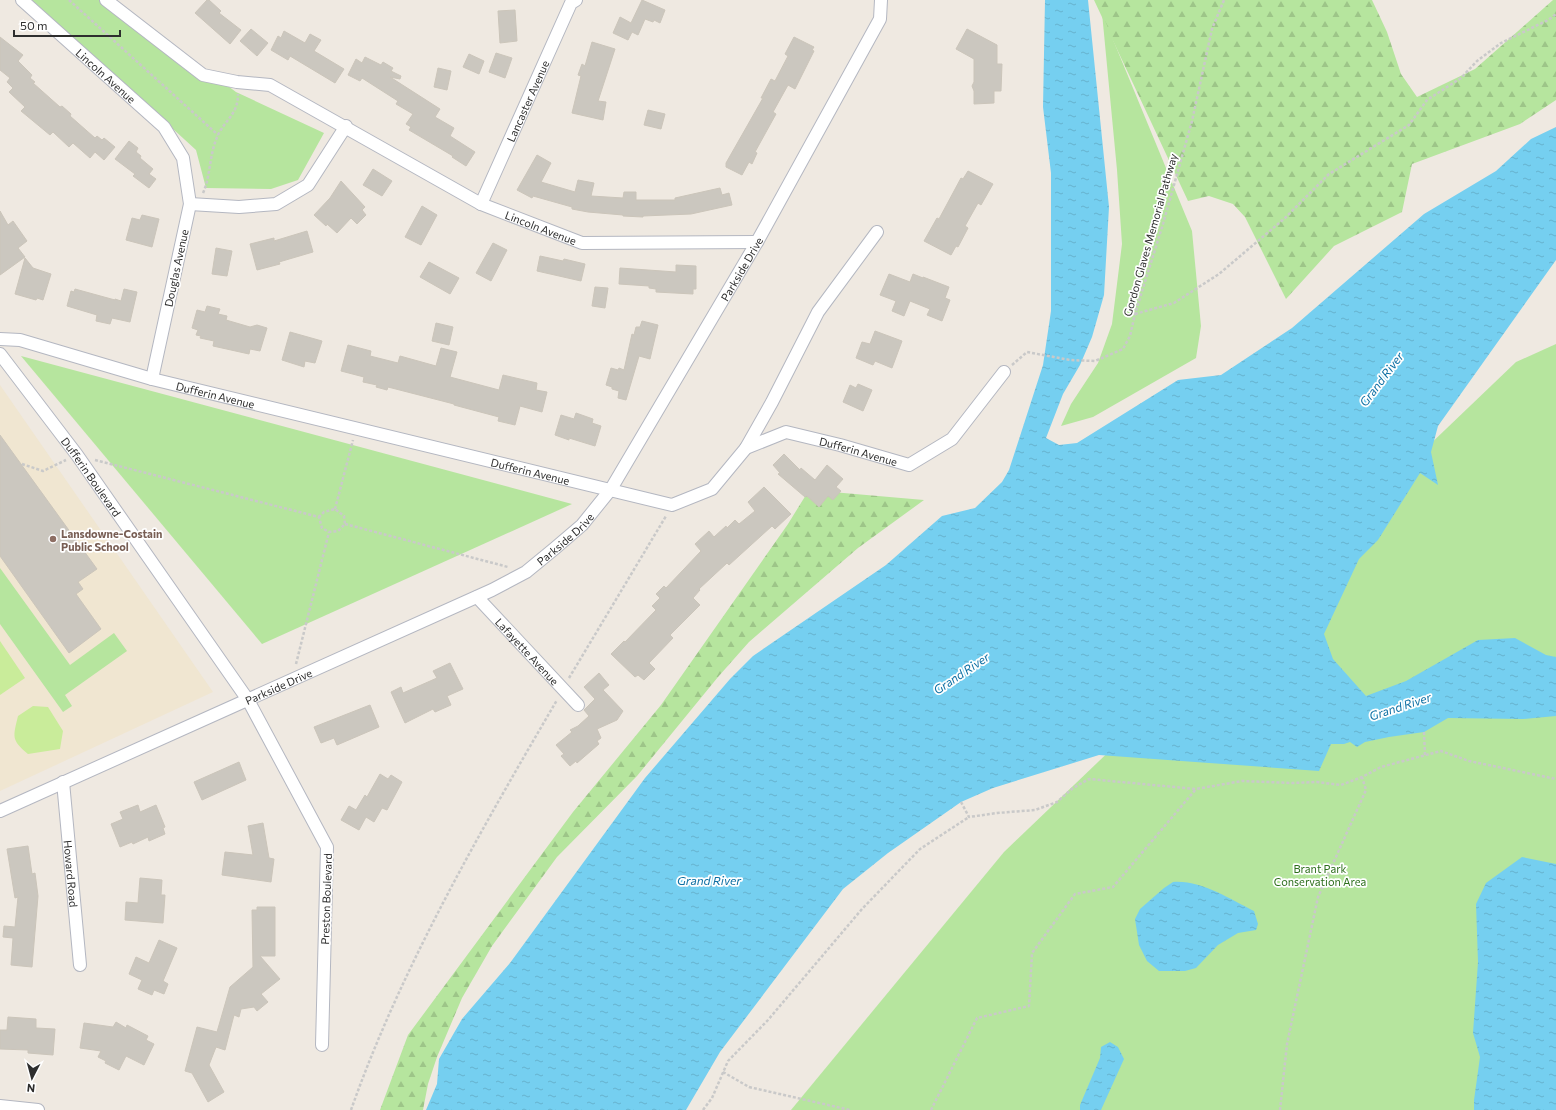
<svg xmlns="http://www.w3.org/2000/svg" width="1556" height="1110" font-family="Commissioner,sans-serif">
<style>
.education{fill:#f0e6d1}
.forest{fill:url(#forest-firs)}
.park{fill:#b6e59e}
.pitch{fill:#c9ec9a}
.water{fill:url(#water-ripples)}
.building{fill:#cbc7bf;stroke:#cbc5ba}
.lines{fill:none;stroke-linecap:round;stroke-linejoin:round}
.minor-casing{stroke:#b4b7c1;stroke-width:14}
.path{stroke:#c9c9c9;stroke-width:2.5;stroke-dasharray:3 2;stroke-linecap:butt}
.minor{stroke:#fff;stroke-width:12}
.education-dot{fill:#8d6e63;stroke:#fff;stroke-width:1.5}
.labels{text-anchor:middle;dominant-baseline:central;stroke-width:3.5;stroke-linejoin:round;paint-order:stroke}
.street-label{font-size:11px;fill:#2e2e2e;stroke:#fff}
.education-label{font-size:11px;font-weight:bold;fill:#785e54;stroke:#fff;text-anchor:start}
.park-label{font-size:11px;fill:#2c6e1b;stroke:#fff}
.water-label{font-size:12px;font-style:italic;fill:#0d6fa3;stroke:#fff}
</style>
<defs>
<pattern id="forest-firs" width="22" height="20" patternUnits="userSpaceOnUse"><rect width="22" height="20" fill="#b6e59e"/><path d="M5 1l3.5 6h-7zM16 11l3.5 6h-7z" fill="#9dc588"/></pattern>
<pattern id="water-ripples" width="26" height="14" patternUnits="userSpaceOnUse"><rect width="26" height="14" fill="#75cff0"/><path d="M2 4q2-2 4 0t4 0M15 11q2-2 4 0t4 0" fill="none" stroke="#66b2ce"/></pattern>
</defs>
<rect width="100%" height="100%" fill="#efe9e1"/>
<polygon class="education" points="0,385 213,692 0,791"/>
<g class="forest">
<polygon points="1094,0 1372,0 1387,32 1401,74 1417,97 1475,69 1553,0 1556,0 1556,100 1520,124 1412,164 1402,212 1334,246 1286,299 1245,217 1233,204 1209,196 1188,201"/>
<polygon points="809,490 924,500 858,548 749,642 718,677 637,776 557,857 492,946 462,998 437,1057 428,1084 423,1110 380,1110 408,1035 573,812 661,705 788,524"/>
</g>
<g class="park">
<polygon points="32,0 113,0 236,92 324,133 298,180 271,189 206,188 196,150"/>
<polygon points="1102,13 1192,231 1201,326 1196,358 1093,417 1061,426 1071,404 1098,363 1112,324 1122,244 1117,170"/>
<polygon points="1556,344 1556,1110 791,1110 1004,852 1516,362"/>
<polygon points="21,356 572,504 262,644"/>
<polygon points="0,568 70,665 114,633 127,651 65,695 72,706 63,712 0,624"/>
</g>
<g class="pitch">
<polygon points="0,641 25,678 0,695"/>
<path d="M33,706L48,707L63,731L60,749L28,754C11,740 13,737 18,716Z"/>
</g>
<g class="water">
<polygon points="1045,0 1088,0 1109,207 1104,295 1092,337 1080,365 1063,394 1046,438 1059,445 1077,443 1178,380 1221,375 1292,328 1424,214 1496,171 1531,139 1556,127 1556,260 1438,426 1431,452 1438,485 1420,473 1378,540 1359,559 1324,634 1333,659 1366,696 1406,681 1478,640 1515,638 1546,655 1556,657 1556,716 1523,719 1448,718 1424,732 1389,737 1365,742 1357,747 1350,742 1344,744 1331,744 1319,771 1099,755 993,788 961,802 888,853 843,889 720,1052 686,1110 426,1110 437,1084 439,1059 462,1019 510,963 645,778 730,679 753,656 886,565 942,516 975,508 1002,482 1009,470 1043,365 1051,311 1051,173 1043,107"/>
<polygon points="1522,857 1556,864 1556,1110 1474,1110 1474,1100 1480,1057 1473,1033 1478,962 1476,904 1486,883"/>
<path d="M1173,882C1202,880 1229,899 1254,911L1258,924L1256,930L1238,933L1218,945L1196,968L1185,971H1159L1147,961L1139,945L1135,919L1140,909L1164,888Z"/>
<polygon points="1110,1042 1118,1047 1124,1059 1101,1110 1080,1110 1080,1105 1100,1058 1101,1047"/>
</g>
<g class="building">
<polygon points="207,0 209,0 221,11 219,13 241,30 230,44 195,13"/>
<polygon points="642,0 665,10 660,23 654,20 653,22 645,19 638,35 632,32 628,40 613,33 620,17 631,23"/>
<polygon points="515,10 517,41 500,43 498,11"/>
<polygon points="251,29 268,43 257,56 240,41"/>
<polygon points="967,29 997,45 997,64 1002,64 1001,91 994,91 994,103 974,104 974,91 972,86 974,82 974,59 956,49"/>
<polygon points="284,31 305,43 310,34 321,40 314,51 344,69 335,83 290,56 288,60 271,50 278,36 281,38"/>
<polygon points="0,37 23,55 18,61 32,75 30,78 35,82 33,83 60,107 62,106 71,114 70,116 95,138 97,136 102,140 104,138 115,147 104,160 95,152 90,158 73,143 69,147 53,132 50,135 21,111 25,107 9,92 13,88 7,82 10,78 0,70"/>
<polygon points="794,37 814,47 812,50 814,51 795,89 788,85 773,112 776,114 755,152 757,153 752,164 749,162 742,175 726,167 726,163 763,98 761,98 771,79 775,81 788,56 785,54"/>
<polygon points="592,42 615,49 598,101 606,102 603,120 572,113 581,76 578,75 582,64 585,66"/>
<polygon points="496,53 512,58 505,78 489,72"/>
<polygon points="469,54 484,61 479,74 463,67"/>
<polygon points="365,57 381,65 383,62 393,68 391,71 401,76 400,79 390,77 440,109 435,117 454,128 450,136 475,152 466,166 452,157 453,156 409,130 411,127 406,124 413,114 396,104 398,101 362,78 360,81 348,75 356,59 362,63"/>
<polygon points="438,68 451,71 447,90 434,87"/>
<polygon points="648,110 665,114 661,129 644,125"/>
<polygon points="129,141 138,148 136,152 141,156 140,158 153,169 149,174 156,179 149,188 133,176 135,174 115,159"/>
<polygon points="537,155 551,163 541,182 575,192 578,180 594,183 591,196 623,198 624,192 636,192 636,200 675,200 675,198 720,188 722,195 729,193 732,205 691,214 643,216 643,217 623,216 623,215 588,212 572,209 572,207 533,196 532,198 517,190"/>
<polygon points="373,169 392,181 382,196 363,185"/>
<polygon points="968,171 993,184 981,205 978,203 965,226 968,228 958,247 956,246 951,255 924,241 937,218 939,219 961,178 963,179"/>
<polygon points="341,181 365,207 362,210 366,215 357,224 351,218 337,233 327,224 326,226 314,215 330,198"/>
<polygon points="422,206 437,215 421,245 405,237"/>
<polygon points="0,211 8,225 13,221 27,241 18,248 25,257 0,275"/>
<polygon points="142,215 159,219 152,247 126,240 132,218 140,220"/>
<polygon points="307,231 313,252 279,262 280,264 257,270 250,244 274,238 274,241"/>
<polygon points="493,243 507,250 491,281 476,273"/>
<polygon points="216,248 232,251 227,276 212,274"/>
<polygon points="540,256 563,261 564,259 585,264 581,281 537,271"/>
<polygon points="25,258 33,268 51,274 43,300 37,298 36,300 15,294"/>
<polygon points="429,262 459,278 450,294 420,277"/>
<polygon points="676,265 696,266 696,289 693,289 693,294 656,292 656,289 649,288 649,286 619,284 620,268 676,272"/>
<polygon points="889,274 910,282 913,274 923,278 923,277 949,287 945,298 950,300 942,321 927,315 930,309 910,301 904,316 892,311 896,301 880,295"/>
<polygon points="595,287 608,288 605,308 592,306"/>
<polygon points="75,289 115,300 115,299 121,301 124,289 137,292 130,322 112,318 110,324 96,321 97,315 67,306 71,291 74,292"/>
<polygon points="207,306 220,309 218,314 227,316 226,320 250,327 257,325 267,328 260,351 250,349 249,354 213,346 214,341 200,338 201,336 196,335 198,330 192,328 197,310 205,312"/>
<polygon points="642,321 658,325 650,359 639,356 626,400 618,398 619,391 612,389 612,387 606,385 611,368 618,370 619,368 624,370 632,334 634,335 636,327 640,327"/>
<polygon points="436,323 453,327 449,345 432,341"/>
<polygon points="875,331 902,341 892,368 875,361 873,365 856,358 862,342 870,344"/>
<polygon points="290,332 322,341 315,363 305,361 304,367 282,360"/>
<polygon points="348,345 371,351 370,356 398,363 400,356 436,366 441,348 457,352 450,377 499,390 503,375 537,383 536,390 547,392 542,412 520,406 515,425 498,421 499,417 454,405 454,404 388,387 387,390 376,387 377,385 363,382 364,377 341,371"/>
<polygon points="858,384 872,390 863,411 843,402 850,385 856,388"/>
<polygon points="576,413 593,419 592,423 601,426 595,446 569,438 569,440 555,435 561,415 574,419"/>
<polygon points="0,435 97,569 78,582 83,589 76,594 101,629 69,653 0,556"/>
<polygon points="784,454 800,470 801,468 815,480 827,465 843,479 836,487 841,491 833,500 828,496 819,507 807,496 805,497 778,474 780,473 773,465"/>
<polygon points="764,487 791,514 775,529 772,526 729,565 727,563 699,589 700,590 693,598 700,605 670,635 673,638 649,663 655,669 644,680 638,675 635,677 611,654 624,641 625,642 656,610 652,606 660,598 656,594 664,586 666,588 701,551 695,544 709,531 714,537 726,526 727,528 735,520 739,524 755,511 748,502"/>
<polygon points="450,663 463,689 447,696 451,705 435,712 433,709 405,723 391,692 401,687 403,693 437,678 433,671"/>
<polygon points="599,673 609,685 603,690 623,711 617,720 597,729 601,738 597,741 599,744 577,763 576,761 570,766 561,756 564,754 556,745 572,732 570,730 578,726 589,716 584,710 595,699 584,687"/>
<polygon points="370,705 379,727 337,745 334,738 321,743 314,727"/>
<polygon points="239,762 246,780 202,800 194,782"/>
<polygon points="380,774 388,779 391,775 402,782 387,810 382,808 374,822 366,817 359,830 341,820 349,806 356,810 365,795 367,797"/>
<polygon points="138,805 140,812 156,805 165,827 163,828 165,834 149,841 148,837 133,844 132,842 120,847 111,824 123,819 120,812"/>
<polygon points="263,823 269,858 274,859 271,882 222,875 225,852 253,855 248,826"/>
<polygon points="28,846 32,874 35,873 38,896 32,967 11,965 13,938 3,937 4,926 15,927 18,897 15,898 7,849"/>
<polygon points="140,878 162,880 161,895 165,895 163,923 125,920 126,902 138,903"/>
<polygon points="257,907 275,907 275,956 260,956 280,979 261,994 268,1002 257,1011 254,1007 241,1009 239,1017 234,1015 225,1050 216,1047 209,1065 224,1092 208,1102 192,1073 185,1071 197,1027 217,1032 230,987 253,967 252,910 257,910"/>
<polygon points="159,940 177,948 163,981 168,984 164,994 154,990 152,995 138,989 142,980 129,974 136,957 149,963"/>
<polygon points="8,1017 36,1019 36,1028 55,1029 53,1055 28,1053 28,1050 0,1049 0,1030 7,1030"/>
<polygon points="116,1022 126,1028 127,1025 148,1036 146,1040 154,1044 144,1065 126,1056 119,1070 105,1063 106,1061 98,1057 101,1051 80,1048 84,1023 113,1027"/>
</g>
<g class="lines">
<g class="minor-casing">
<g id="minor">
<path id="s1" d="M22,0L164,127L183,158L190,204L152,379"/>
<path id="s2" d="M106,0L203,75L237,82L270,85L481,204L582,243L757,242"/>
<polyline points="190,204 239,207 276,204 308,185 346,126"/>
<path id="s3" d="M481,204L571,3L576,0"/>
<path id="s4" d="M0,339L20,340L152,379L672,505L712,489L746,448L786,432L840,445L909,465L952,439L1004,372"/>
<path id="s5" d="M0,354L77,455L248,700L327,847L322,1045"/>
<polyline points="746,448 772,402 818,312 877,232"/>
<path id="s6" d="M477,597L578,705"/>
<path id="s7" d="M63,782L80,965"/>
<path id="s8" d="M0,811L492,590L526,572L554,549L582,525L611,489L757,242L880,19L881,0"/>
<polyline points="0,1106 38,1110"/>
</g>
</g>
<g class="path">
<polyline points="69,0 218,135"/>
<path d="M203,193C211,175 209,154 218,135C226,119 238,114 238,94"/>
<polyline points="1135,314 1174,303 1219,274 1285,218 1329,174 1409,125 1427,100 1461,78 1477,61 1501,43 1548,20 1556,14"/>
<polyline points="1012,365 1027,352 1070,360 1095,361 1123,349 1130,336 1135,314 1163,224 1192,121 1212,29 1224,0"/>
<polyline points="95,460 319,517 322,528 329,532 338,531 345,524 344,516 335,509 324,512 319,517"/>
<polyline points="22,464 43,471 66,460"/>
<polyline points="335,509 353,440"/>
<polyline points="345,524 508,567"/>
<polyline points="296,664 329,532"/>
<polyline points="569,678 666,516"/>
<polyline points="1424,732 1425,755"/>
<polyline points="961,802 969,817 997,813 1035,810 1057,802 1073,788 1089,779 1196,789 1242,781 1292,783 1317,782 1341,785 1362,777 1381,767 1441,751 1469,761 1556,779"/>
<polyline points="723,1072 749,1087 850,1110"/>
<path d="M351,1110C401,968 481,830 557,700"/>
<polyline points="703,1110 712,1098 728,1061 768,1020 862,909 920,849 969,817"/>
<polyline points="931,1110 977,1018 1029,1006 1032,953 1075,894 1113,887 1196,789"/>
<polyline points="1280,1110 1287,1044 1318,897 1366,790 1362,777"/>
</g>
<use href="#minor" class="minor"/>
</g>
<circle class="education-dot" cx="53" cy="539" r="4"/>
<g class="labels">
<g class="street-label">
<text stroke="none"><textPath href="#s1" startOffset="113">Lincoln Avenue</textPath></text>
<text stroke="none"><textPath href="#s3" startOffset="113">Lancaster Avenue</textPath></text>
<text stroke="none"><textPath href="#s2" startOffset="497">Lincoln Avenue</textPath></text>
<text transform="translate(1150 235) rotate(-74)">Gordon Glaves Memorial Pathway</text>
<text transform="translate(176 268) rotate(-78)">Douglas Avenue</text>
<text stroke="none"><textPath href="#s8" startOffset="953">Parkside Drive</textPath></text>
<text stroke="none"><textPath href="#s4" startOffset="223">Dufferin Avenue</textPath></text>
<text stroke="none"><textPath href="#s4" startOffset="907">Dufferin Avenue</textPath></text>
<text stroke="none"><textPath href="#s4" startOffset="547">Dufferin Avenue</textPath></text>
<text stroke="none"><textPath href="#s5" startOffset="153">Dufferin Boulevard</textPath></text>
<text stroke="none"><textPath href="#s8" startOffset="629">Parkside Drive</textPath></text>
<text stroke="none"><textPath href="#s6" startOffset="74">Lafayette Avenue</textPath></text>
<text stroke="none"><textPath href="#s8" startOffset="305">Parkside Drive</textPath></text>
<text stroke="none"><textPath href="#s7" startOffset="92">Howard Road</textPath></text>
<text transform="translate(326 899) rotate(-88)">Preston Boulevard</text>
</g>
<g class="education-label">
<text x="61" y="533">Lansdowne-Costain<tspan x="61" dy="13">Public School</tspan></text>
</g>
<g class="park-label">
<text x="1320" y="868">Brant Park<tspan x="1320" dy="13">Conservation Area</tspan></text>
</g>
<g class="water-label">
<text transform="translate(1381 379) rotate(-53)">Grand River</text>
<text transform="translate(961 673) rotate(-34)">Grand River</text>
<text transform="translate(1400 706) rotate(-18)">Grand River</text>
<text x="709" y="880">Grand River</text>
</g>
</g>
<g transform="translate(32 1078) rotate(186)" stroke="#ffffff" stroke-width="3" paint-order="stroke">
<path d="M0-3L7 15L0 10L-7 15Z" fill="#2e2e2e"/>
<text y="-6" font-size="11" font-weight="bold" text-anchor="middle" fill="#2e2e2e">N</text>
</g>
<path d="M14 30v6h106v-6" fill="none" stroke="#2e2e2e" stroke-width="2"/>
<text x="20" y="30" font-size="12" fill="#2e2e2e" stroke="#ffffff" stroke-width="3" paint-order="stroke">50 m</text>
</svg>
